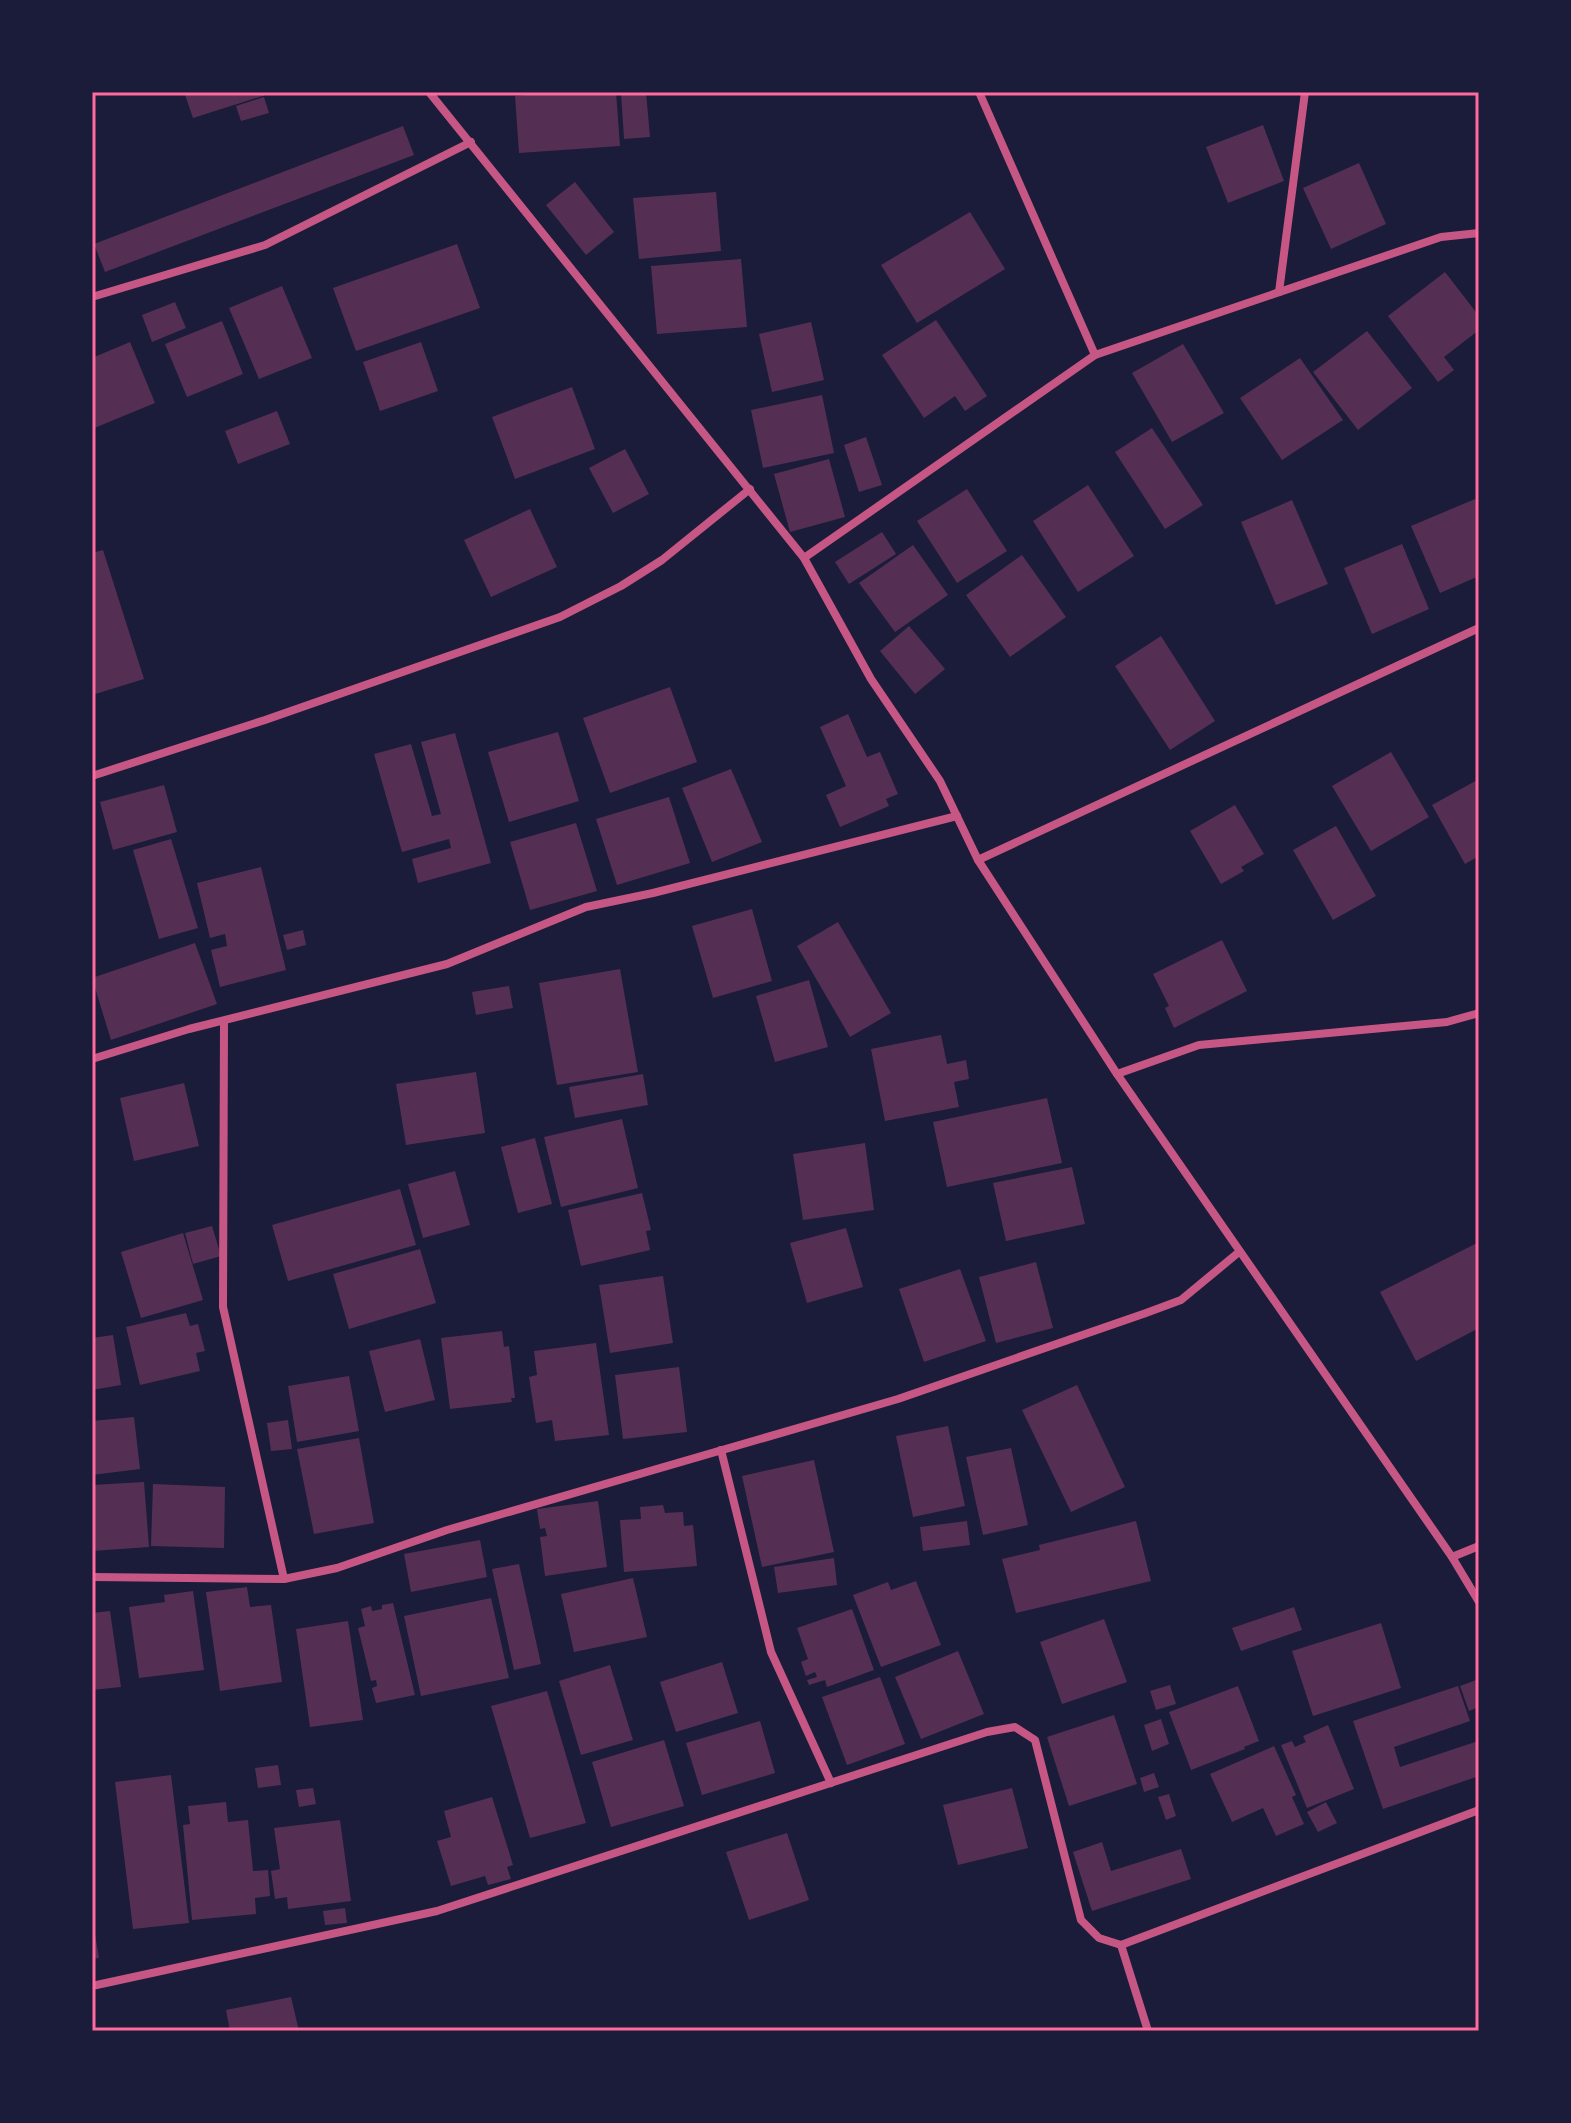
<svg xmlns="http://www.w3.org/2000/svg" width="1571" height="2123" font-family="Inter,sans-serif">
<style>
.building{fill:#542f53}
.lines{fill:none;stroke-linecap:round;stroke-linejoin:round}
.minor{stroke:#c65784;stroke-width:8}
.neatline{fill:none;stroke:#ff6b9d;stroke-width:3}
</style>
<rect width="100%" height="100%" fill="#1b1b3a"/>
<g class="building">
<polygon points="184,92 272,92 272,93 193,118"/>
<polygon points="567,92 616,92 620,146 519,153 515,96"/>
<polygon points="621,92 646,92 650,137 624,139"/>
<polygon points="264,97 269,113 241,121 236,106"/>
<polygon points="1263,125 1284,181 1228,203 1206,147"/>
<polygon points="403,126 414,155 105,272 94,244"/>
<polygon points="1359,163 1386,224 1331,249 1303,188"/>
<polygon points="575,182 614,232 586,255 546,205"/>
<polygon points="716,192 721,251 639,259 633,198"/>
<polygon points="970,212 1005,269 917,323 881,265"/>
<polygon points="457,244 480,308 356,351 333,288"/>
<polygon points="741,259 747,327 657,334 651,266"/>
<polygon points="1445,272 1479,316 1479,330 1444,357 1454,370 1438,382 1388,316"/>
<polygon points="282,286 312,358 259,379 229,308"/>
<polygon points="175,302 186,328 152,342 142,315"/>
<polygon points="936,320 987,396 965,411 955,396 924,418 882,355"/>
<polygon points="222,321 243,374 187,397 165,344"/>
<polygon points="811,322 824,380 772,392 759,334"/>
<polygon points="1367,331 1412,388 1358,430 1313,372"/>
<polygon points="130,342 155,403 92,429 92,358"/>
<polygon points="421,342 438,391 380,411 363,362"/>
<polygon points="1183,344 1224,413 1172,442 1132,373"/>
<polygon points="1300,358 1343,420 1282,460 1240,398"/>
<polygon points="572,387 595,449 515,479 492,417"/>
<polygon points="822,395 834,453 763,468 751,410"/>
<polygon points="277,411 290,444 238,464 225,431"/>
<polygon points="1152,428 1203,505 1165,529 1115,452"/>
<polygon points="866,437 882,485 859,492 844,445"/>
<polygon points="625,449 649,494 613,513 589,468"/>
<polygon points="829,459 845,517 790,532 774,474"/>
<polygon points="1088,485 1134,556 1078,592 1033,521"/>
<polygon points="967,489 1007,551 957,583 917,521"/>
<polygon points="1475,499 1479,507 1479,576 1440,593 1411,526"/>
<polygon points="1292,500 1328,584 1276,605 1241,522"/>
<polygon points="530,509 557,567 491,597 464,540"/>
<polygon points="882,532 896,554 849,584 835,562"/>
<polygon points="1402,544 1429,609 1372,634 1344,568"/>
<polygon points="913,545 948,595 895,632 859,583"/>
<polygon points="103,550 144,679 92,695 92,553"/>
<polygon points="1022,555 1066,617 1010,657 966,595"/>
<polygon points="909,626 945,669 915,694 880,651"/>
<polygon points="1161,636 1215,721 1170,750 1115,666"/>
<polygon points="670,687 697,762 610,793 583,718"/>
<polygon points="848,714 867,757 880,752 898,794 886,799 889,806 840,827 826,795 846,786 820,727"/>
<polygon points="558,732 579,801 509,822 488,752"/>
<polygon points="455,733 491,863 418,883 412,859 451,848 449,839 402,852 374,754 411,744 432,816 441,814 421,742"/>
<polygon points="1391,752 1429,817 1371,851 1332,786"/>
<polygon points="731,769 762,842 712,862 682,788"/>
<polygon points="1479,779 1479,856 1465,864 1432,805"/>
<polygon points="164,785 177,832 113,850 100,802"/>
<polygon points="669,797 690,863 617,885 596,819"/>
<polygon points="1235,805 1264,854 1241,867 1244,871 1221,884 1190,831"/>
<polygon points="576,823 597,891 530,910 510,842"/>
<polygon points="1336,826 1376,896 1333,920 1293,850"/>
<polygon points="171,839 198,928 159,939 133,850"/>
<polygon points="261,867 286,970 220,987 211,950 227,946 225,934 210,938 197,883"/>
<polygon points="752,909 772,981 713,998 692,926"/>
<polygon points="838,922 891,1013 850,1037 797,946"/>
<polygon points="303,930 306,945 287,950 283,935"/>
<polygon points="1222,940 1247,991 1174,1028 1165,1008 1169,1006 1153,974"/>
<polygon points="195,943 217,1004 111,1040 92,978"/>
<polygon points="620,969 638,1072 557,1085 539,983"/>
<polygon points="809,980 828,1047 775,1062 756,996"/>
<polygon points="509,986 513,1008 476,1015 472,992"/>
<polygon points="941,1035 947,1064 966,1060 969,1079 954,1082 959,1107 885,1121 871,1049"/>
<polygon points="476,1072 485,1133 406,1145 396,1084"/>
<polygon points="643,1074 648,1105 575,1118 569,1087"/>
<polygon points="184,1083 199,1146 134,1161 120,1098"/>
<polygon points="1047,1098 1062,1163 947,1187 933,1122"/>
<polygon points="622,1119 638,1188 561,1207 544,1137"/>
<polygon points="535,1138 552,1204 518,1213 501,1147"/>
<polygon points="865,1143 874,1210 803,1220 793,1154"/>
<polygon points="1072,1167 1085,1224 1006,1241 993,1183"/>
<polygon points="455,1171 470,1225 423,1238 408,1184"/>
<polygon points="400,1189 416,1245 288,1281 272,1225"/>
<polygon points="642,1193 651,1230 646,1231 650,1250 581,1266 568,1210"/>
<polygon points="212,1226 221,1256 193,1264 185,1233"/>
<polygon points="846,1228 863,1287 807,1303 790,1243"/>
<polygon points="183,1233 203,1300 141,1318 121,1252"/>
<polygon points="1479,1242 1479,1328 1416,1361 1380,1292"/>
<polygon points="420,1249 436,1303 349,1329 333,1274"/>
<polygon points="1036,1262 1053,1328 996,1343 979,1277"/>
<polygon points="960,1269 986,1341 924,1362 899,1289"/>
<polygon points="663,1276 673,1343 610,1353 599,1285"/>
<polygon points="186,1313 190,1326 198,1324 205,1351 196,1353 200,1371 140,1385 126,1327"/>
<polygon points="502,1331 504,1347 509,1346 515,1398 511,1398 512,1402 450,1409 441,1338"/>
<polygon points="113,1335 121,1385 92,1390 92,1338"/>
<polygon points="420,1339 435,1400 385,1412 369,1351"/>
<polygon points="596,1343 609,1435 555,1441 552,1420 536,1423 529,1377 537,1375 534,1351"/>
<polygon points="679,1367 687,1432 623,1439 615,1375"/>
<polygon points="349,1376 359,1431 297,1442 288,1386"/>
<polygon points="1077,1385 1125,1487 1071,1512 1022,1410"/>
<polygon points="134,1417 140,1469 92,1475 92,1421"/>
<polygon points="288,1420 292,1449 271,1451 267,1423"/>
<polygon points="948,1426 965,1506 913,1517 896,1436"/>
<polygon points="359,1438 374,1523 314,1534 297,1449"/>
<polygon points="1011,1448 1028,1525 983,1535 966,1457"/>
<polygon points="814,1460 834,1552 762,1567 742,1476"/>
<polygon points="144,1482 149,1547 92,1551 92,1485"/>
<polygon points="153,1484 225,1487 224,1548 151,1546"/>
<polygon points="598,1501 607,1567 545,1576 540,1537 547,1536 545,1528 540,1529 537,1509"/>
<polygon points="663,1505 665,1513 683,1512 684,1526 693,1525 697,1566 624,1572 620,1520 641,1519 640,1507"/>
<polygon points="967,1521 970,1545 923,1551 920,1527"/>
<polygon points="1136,1521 1151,1581 1016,1613 1002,1559 1040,1550 1039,1545"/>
<polygon points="480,1540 487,1577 411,1592 404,1554"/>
<polygon points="834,1558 837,1585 778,1593 774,1567"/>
<polygon points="519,1564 541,1664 514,1670 492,1569"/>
<polygon points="633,1578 647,1637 574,1652 561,1594"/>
<polygon points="916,1581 941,1645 881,1667 853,1595 888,1582 891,1590"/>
<polygon points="247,1587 250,1607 271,1605 282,1682 220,1691 206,1592"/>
<polygon points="193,1591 204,1670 139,1678 129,1607 165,1602 164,1595"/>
<polygon points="491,1598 509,1678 421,1696 404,1616"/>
<polygon points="393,1603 415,1695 376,1703 372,1688 377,1686 376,1680 371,1681 358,1628 365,1626 361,1609 371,1606 372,1611 382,1609 382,1605"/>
<polygon points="1294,1607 1302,1630 1241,1651 1232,1628"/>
<polygon points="852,1609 874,1670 827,1687 825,1680 809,1685 807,1680 817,1677 815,1672 806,1676 801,1662 808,1659 797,1628"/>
<polygon points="110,1611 121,1687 92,1690 92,1613"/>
<polygon points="1104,1619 1127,1682 1062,1704 1040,1642"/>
<polygon points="348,1621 363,1720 310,1727 296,1629"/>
<polygon points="1381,1623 1401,1688 1313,1716 1292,1651"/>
<polygon points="958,1651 984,1714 921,1739 895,1677"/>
<polygon points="722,1662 738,1713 676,1732 660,1682"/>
<polygon points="610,1665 633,1740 581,1755 559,1681"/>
<polygon points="880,1677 905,1744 847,1765 822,1697"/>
<polygon points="1479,1679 1479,1707 1469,1711 1460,1686"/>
<polygon points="1170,1685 1176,1704 1156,1710 1150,1691"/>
<polygon points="1238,1686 1259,1741 1244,1747 1245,1749 1191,1770 1169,1712"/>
<polygon points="1458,1686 1470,1721 1394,1747 1400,1767 1478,1741 1479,1776 1383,1809 1353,1721"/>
<polygon points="547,1691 586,1823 530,1838 491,1706"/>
<polygon points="1114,1715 1137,1784 1069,1806 1047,1737"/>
<polygon points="1161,1719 1169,1744 1152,1751 1144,1725"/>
<polygon points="760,1721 775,1773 702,1795 686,1743"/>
<polygon points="1328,1725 1354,1789 1307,1808 1281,1745 1292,1741 1295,1747 1306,1742 1303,1736"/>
<polygon points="664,1740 684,1806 611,1827 592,1762"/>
<polygon points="1274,1746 1296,1795 1292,1797 1304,1824 1276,1836 1263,1808 1232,1822 1210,1774"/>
<polygon points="278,1765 281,1785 258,1788 255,1768"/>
<polygon points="1154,1773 1159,1787 1144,1792 1140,1778"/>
<polygon points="171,1775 189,1923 133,1929 115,1782"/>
<polygon points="313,1788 316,1804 299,1807 296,1790"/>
<polygon points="1012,1788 1028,1848 958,1865 943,1805"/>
<polygon points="1169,1794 1176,1816 1166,1820 1158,1797"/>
<polygon points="492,1797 513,1865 507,1867 511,1879 488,1885 485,1876 451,1886 437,1841 451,1837 444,1811"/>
<polygon points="226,1802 228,1822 248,1820 253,1871 268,1870 270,1896 255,1898 256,1914 192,1920 183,1825 190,1824 188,1806"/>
<polygon points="1326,1802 1337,1823 1318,1832 1307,1812"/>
<polygon points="340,1820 351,1901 288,1909 287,1897 275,1899 271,1871 280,1869 274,1828"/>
<polygon points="787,1833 809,1900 749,1920 726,1852"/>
<polygon points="1102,1842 1111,1871 1181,1849 1191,1879 1092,1911 1073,1852"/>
<polygon points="345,1908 347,1923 325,1925 323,1911"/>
<polygon points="92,1934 95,1934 99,1958 92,1959"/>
<polygon points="291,1997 299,2031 230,2031 226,2010"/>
</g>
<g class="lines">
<g class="minor">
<polyline points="429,92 804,558 871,679 940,781 978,860 1117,1074 1452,1557 1479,1602"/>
<polyline points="979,92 1095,355"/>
<polyline points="1279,292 1305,92"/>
<polyline points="92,297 265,245 471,142"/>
<polyline points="804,558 1095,355 1441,237 1479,233"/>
<polyline points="92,776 265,720 560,617 621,586 662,560 750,489"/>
<polyline points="978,860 1479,628"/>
<polyline points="224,1021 223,1307 284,1579"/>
<polyline points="92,1059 189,1029 447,964 586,907 653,893 957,816"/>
<polyline points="1117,1074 1199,1045 1447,1022 1479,1013"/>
<polyline points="721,1450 771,1652 831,1783"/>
<polyline points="1452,1557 1479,1546"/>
<polyline points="92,1577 284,1579 337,1568 447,1530 898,1399 1146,1313 1181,1300 1239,1252"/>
<polyline points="1121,1945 1148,2031"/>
<polyline points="92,1986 437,1911 987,1732 1015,1727 1035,1740 1081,1920 1099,1938 1121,1945 1479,1810"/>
</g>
</g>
<rect width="1571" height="2123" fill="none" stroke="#1b1b3a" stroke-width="188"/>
<rect x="94" y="94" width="1383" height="1935" class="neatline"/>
</svg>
